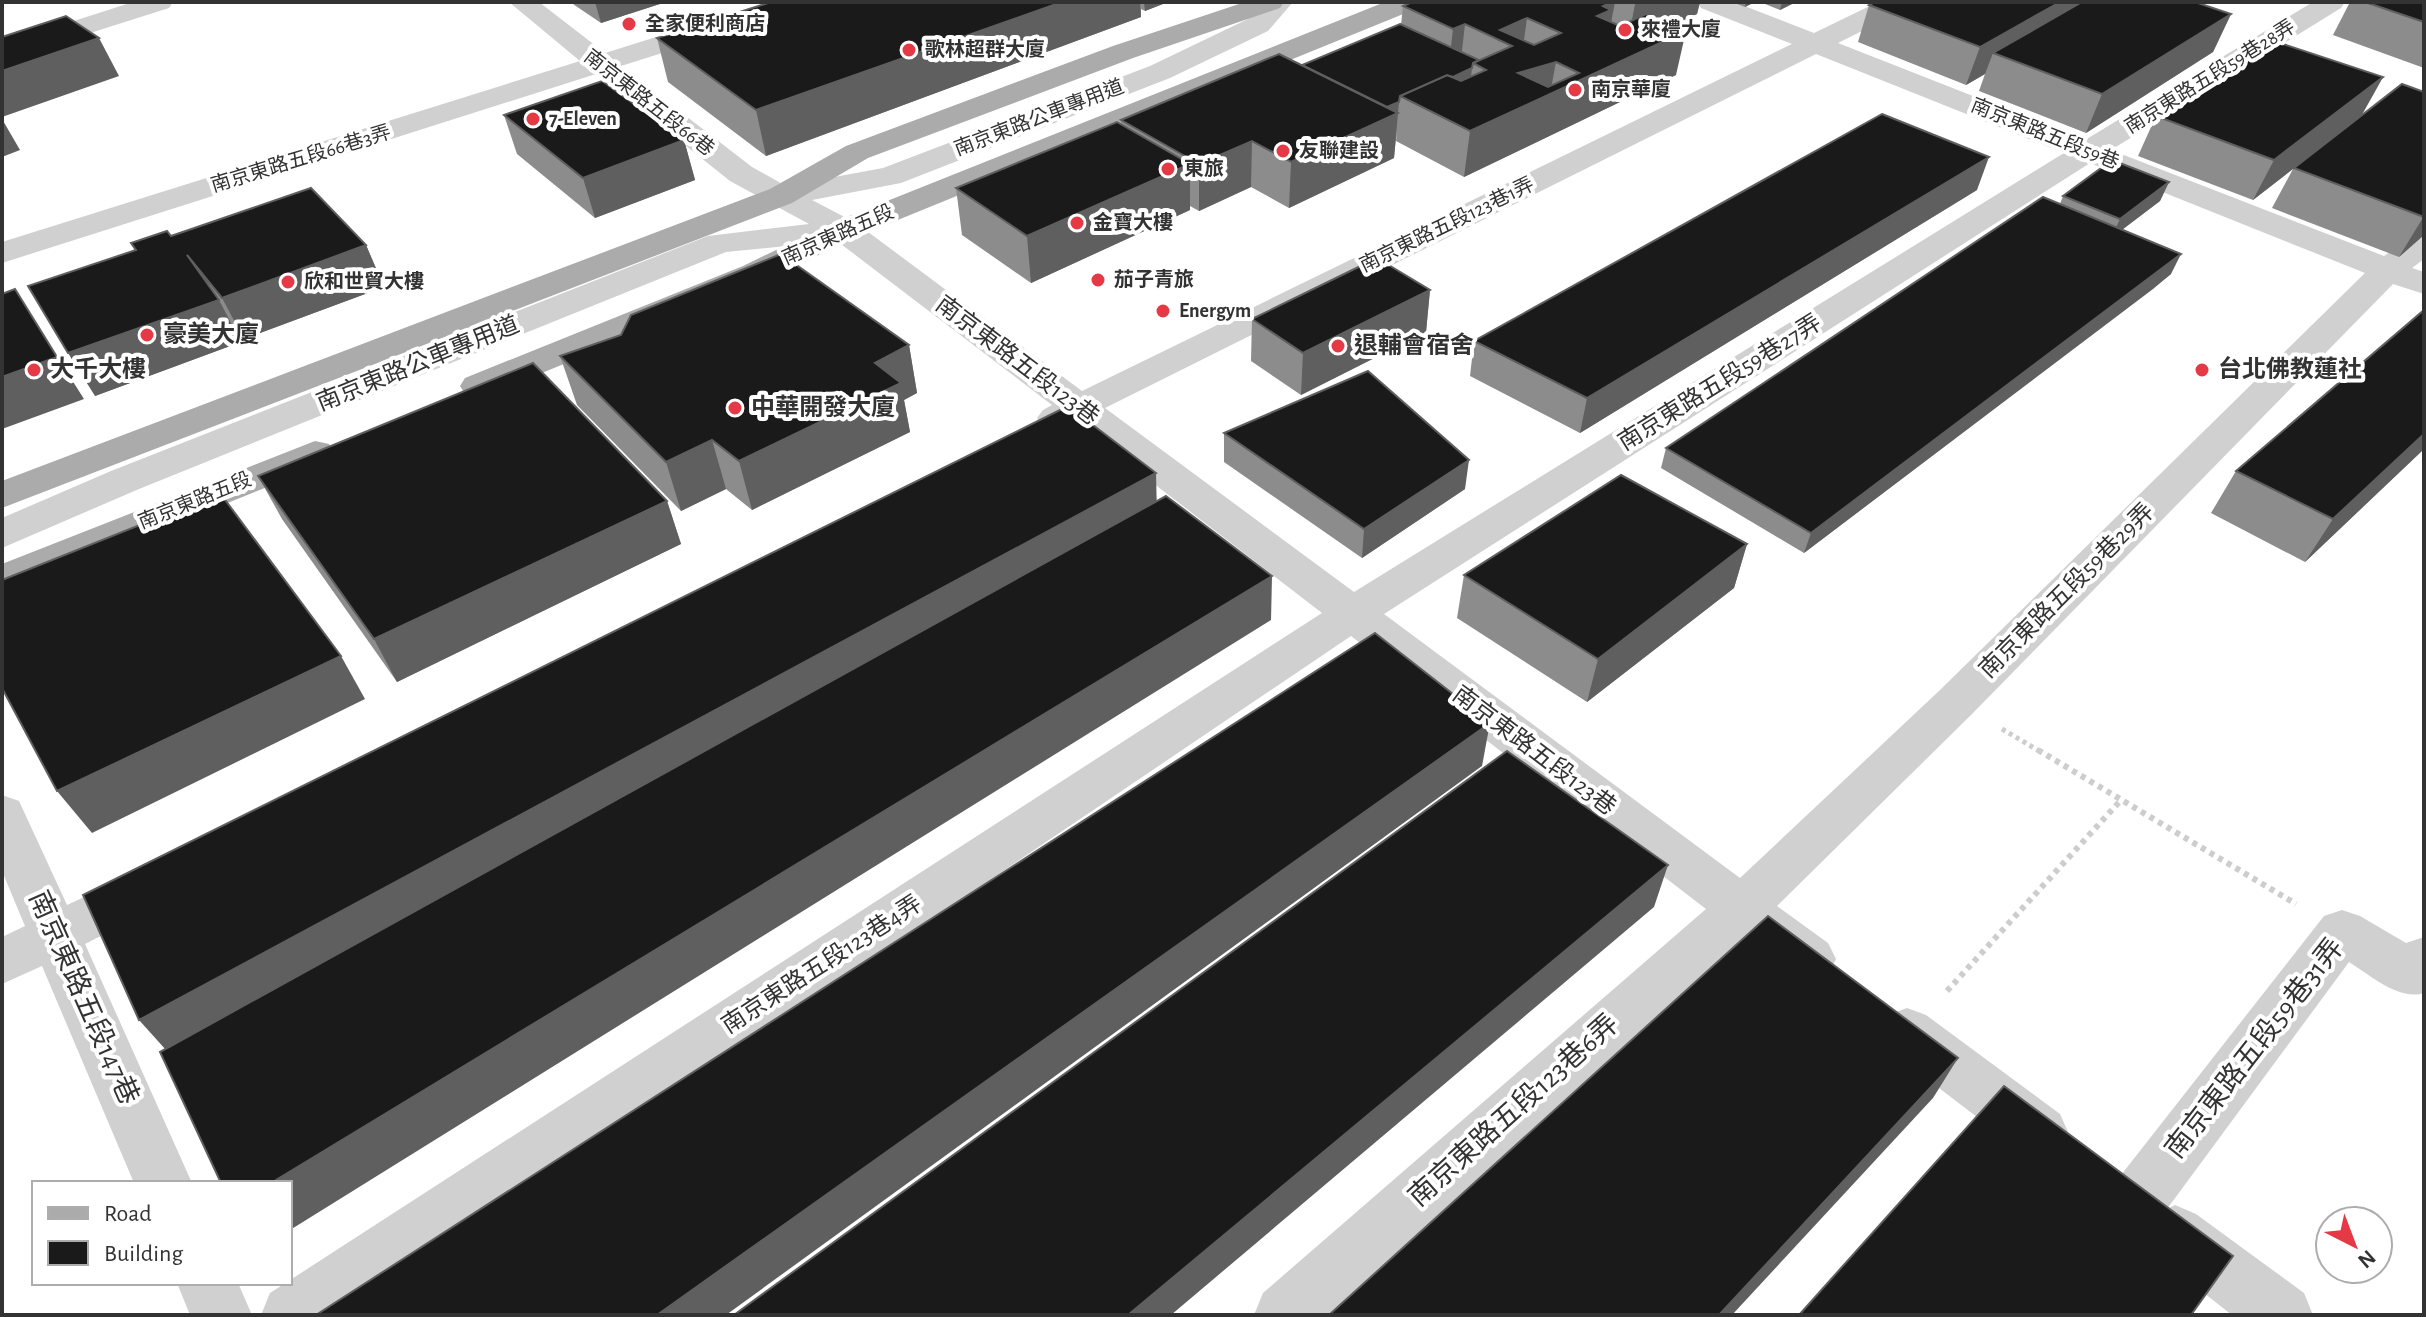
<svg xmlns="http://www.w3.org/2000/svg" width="2426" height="1317" font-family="'Alegreya Sans','Noto Sans TC',sans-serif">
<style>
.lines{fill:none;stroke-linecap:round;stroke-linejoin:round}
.path-far1{stroke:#cdcdcd;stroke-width:5;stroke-dasharray:4 4;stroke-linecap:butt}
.path{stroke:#cdcdcd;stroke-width:6;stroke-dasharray:5 5;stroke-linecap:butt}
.minor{fill:#d0d0d0;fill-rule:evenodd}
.major{fill:#ababab;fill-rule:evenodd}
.wall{fill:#8c8c8c}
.shaded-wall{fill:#5f5f5f}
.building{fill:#1a1a1a;stroke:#5f5f5f;stroke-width:2;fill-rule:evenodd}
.poi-dot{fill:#e63946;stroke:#fff;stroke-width:3}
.labels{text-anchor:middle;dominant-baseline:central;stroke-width:8;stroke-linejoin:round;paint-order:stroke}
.far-poi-label{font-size:20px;font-weight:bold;fill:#333;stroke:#fff;text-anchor:start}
.far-street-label{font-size:20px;fill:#333;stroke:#fff}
.poi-label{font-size:24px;font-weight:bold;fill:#333;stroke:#fff;text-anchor:start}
.street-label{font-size:24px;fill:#333;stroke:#fff}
.near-street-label{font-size:28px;fill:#333;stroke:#fff}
</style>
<rect width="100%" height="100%" fill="#fff"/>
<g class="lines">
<polyline class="path-far1" points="2002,729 2041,752"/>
<g class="path">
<polyline points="2038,750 2296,904"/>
<polyline points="1947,991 2121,800"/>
</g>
<g class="minor">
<polygon points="133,2 173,2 169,8 2,61 2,44"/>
<path d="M509,2H539L605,53L768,2H808L804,8L621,66L752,167L786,186L883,168L1150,66L1248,19L1265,2H1293L1268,31L1170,78L901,183L812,200L856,223L1082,391L1792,44L1701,8L1697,2H1734L1814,33L1878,2H1912L1908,8L1838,43L2085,140L2313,2H2345L2341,8L2111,150L2384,256L2412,237L2424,234V259L2412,268L2424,272V294L2393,284L1972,714L1777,906L1828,943L1836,959L1828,975L1810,981L1792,975L1744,938L1330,1315H1254L1263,1293L1706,909L1351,636L346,1315H261L270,1293L1322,613L1075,423L1056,430L1043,426L1037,418L1043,410L1052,405L837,241L726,252L139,489L2,548V518L111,471L708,236L809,224L730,181L596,74L2,263V242L580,61ZM1816,54L2064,153L1354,592L1105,408ZM2090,163L2365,273L1940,690L1740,878L1384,614Z"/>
<polygon points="2,795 19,801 67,905 146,868 164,874 171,889 164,904 85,944 192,1183 134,1183 42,966 2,984 2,937 25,926 2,871"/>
<path d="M2342,910L2360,916L2406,943L2424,937V993C2399,1001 2370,975 2349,962L2167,1209L2175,1205L2196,1214L2304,1293L2313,1315H2232L2154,1254L2145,1234L2149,1227L2135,1232L2114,1224L2106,1204L2114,1184L2324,916Z"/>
<polygon points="1907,1008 1926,1015 2060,1114 2068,1132 2060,1150 2040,1158 2020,1150 1888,1049 1880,1032 1888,1015"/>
<polygon points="177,1283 238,1283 252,1315 190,1315"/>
</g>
<g class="major">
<polygon points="1245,2 1284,2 1280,8 1133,58 868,158 792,203 2,508 2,481 770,189 846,146 1113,46"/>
<polygon points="1385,2 1422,2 1418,8 856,237 767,280 491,394 478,397 465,394 460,386 465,378 743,266 832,223"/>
<polygon points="315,441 329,444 334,453 329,462 2,594 2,564"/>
</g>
</g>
<g class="wall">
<polygon points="570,2 666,2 601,23"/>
<polygon points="771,2 1168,2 1145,11 1141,9 1141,17 766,156 668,82 657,38"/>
<polygon points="1412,2 1700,2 1697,14 1673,25 1676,75 1464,177 1396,141 1397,128 1394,158 1289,208 1251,187 1199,211 1190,206 1190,210 1031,283 962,235 956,188 1121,124 1121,120 1302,65 1401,25 1403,6"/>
<polygon points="1732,2 1755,2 1745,7"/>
<polygon points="1760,2 1796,2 1780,10"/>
<polygon points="2350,2 2424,2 2424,68 2333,35"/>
<polygon points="1869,5 2231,14 2213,52 2086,133 1979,91 1985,74 1966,85 1858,42"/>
<polygon points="2383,77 2362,115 2424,92 2424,235 2399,257 2272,208 2293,169 2253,200 2138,156 2156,116"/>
<polygon points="504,115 684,140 695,180 595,218 517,154"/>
<polygon points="2169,182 2160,201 2122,230 2171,274 1804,553 1661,468 1666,448 2060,204 2063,196"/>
<polygon points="1977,190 1580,433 1470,376 1474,341"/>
<polygon points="171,236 366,245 384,287 244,339 232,325 241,342 95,396 135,251 131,243"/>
<polygon points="1430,290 1426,332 1301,395 1251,361 1252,319"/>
<polygon points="2424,310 2424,449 2305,562 2211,513 2236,471"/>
<polygon points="909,345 917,393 904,400 910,432 752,510 726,489 681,511 577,405 560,356"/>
<polygon points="1224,433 1465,489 1362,558 1224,462"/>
<polygon points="258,476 667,501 681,544 397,682 282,519"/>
<polygon points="1747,544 1734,588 1587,702 1457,618 1464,575"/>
</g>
<g class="shaded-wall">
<polygon points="595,2 666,2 601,23"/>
<polygon points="1062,2 1140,2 1141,17 766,156 756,110"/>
<polygon points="1144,2 1168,2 1145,11"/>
<polygon points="1613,2 1615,2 1607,44 1597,16 1603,6"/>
<polygon points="1639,2 1700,2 1697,14 1627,47 1635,4"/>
<polygon points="1746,2 1755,2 1745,7"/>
<polygon points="1782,2 1796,2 1780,10"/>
<polygon points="2060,2 2100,2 1993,53 1985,74 1966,85 1980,47"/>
<polygon points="2231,14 2213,52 2086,133 2102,94"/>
<polygon points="1527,18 1521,62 1500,30"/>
<polygon points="1465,24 1460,68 1448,73 1453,29"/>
<polygon points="1686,31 1676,75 1464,177 1470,131 1518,73 1556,62 1550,94"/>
<polygon points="99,38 119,76 2,117 2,71"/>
<polygon points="1472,68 1469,94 1406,99"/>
<polygon points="2383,77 2361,116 2253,200 2274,160"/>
<polygon points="1399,102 1394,158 1289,208 1291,162 1371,114"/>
<polygon points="2,119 20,150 2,157"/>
<polygon points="684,140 695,180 595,218 583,178"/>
<polygon points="1252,141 1251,187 1199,211 1199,164"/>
<polygon points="1989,157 1977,190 1580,433 1587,398"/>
<polygon points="1190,164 1190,210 1031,283 1027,236"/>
<polygon points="2169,182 2160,201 2111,238 2120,219"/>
<polygon points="2424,216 2424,235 2399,257"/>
<polygon points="366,245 384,287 244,339 222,298"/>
<polygon points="2181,254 2171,274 2153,289 1804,553 1811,533"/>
<polygon points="1430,290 1426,332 1301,395 1303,353"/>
<polygon points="219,300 241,342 95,396 68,353"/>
<polygon points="41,331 84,399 2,429 2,377"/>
<polygon points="909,345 917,393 904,400 910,432 752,510 739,461 875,363"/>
<polygon points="2424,434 2424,449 2305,562 2333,519"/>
<polygon points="712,440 726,489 681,511 666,462"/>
<polygon points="1469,460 1465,489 1362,558 1364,529"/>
<polygon points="1156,473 1157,516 175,1060 139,1020"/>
<polygon points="667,501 681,544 397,682 374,639"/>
<polygon points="1747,544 1734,588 1587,702 1598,659"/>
<polygon points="1272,576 1271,620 290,1230 290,1183 271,1183"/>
<polygon points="341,656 365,699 92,833 57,791"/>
<polygon points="1490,723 1482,766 726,1315 657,1315"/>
<polygon points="1668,865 1654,907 1171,1315 1128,1315"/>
<polygon points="1958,1058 1933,1098 1732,1315 1719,1315"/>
</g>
<g class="building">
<polygon points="771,2 1062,2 756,110 657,38"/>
<path d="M1412,2H1613L1603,6L1611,10L1597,16L1620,26L1646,14L1686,31L1470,131L1400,96L1447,75L1461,81L1486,70L1473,63L1512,46L1465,24L1453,29L1403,6ZM1527,18L1561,33L1534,45L1500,30ZM1556,62L1579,73L1548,87L1518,73Z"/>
<polygon points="1875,2 2060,2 1980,47 1869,5"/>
<polygon points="2082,2 2195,2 2231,14 2102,94 1993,53"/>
<polygon points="2365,2 2424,2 2424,22"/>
<polygon points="66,16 99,38 2,71 2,37"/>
<polygon points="1400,24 1479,60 1473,63 1472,68 1453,77 1447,75 1400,96 1399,102 1387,107 1302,65"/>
<polygon points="2268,39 2383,77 2274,160 2156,116"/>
<polygon points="1279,54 1398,113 1291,162 1252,141 1199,164 1121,120"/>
<polygon points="602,81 684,140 583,178 504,115"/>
<polygon points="2402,84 2424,92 2424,217 2294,168"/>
<polygon points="1882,114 1989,157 1587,398 1474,341"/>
<polygon points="1117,122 1190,164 1027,236 956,188"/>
<polygon points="2112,160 2169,182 2120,219 2063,196"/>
<polygon points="311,188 366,245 222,298 187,255 219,300 68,353 28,286 136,250 131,243 167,231 171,236"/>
<polygon points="2043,197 2181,254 1811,533 1666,448"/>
<polygon points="781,254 909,345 875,363 901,383 739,461 712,440 666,462 560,356 621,335 631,315"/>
<polygon points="1377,258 1430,290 1303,353 1252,319"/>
<polygon points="15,289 57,357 2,377 2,294"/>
<polygon points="2424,310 2424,434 2333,519 2236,471"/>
<polygon points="533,363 667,501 374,639 258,476"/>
<polygon points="1368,371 1469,460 1364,529 1224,433"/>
<polygon points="1068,406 1156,473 139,1020 83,895"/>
<polygon points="1621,475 1747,544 1598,659 1464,575"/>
<polygon points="220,493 341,656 57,791 2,688 2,580"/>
<polygon points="1166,496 1272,576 271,1183 221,1183 160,1052"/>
<polygon points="1375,633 1490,723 657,1315 316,1315"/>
<polygon points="1507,751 1668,865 1128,1315 734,1315"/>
<polygon points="1768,916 1958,1058 1719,1315 1329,1315"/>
<polygon points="2004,1086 2233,1256 2191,1315 1799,1315"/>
</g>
<g class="poi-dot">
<circle cx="629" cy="24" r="8"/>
<circle cx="1625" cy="30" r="8"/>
<circle cx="909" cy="50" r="8"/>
<circle cx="1575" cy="90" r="8"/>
<circle cx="533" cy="119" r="8"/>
<circle cx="1283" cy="151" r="8"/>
<circle cx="1168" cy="169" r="8"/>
<circle cx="1077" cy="223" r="8"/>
<circle cx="1098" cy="280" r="8"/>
<circle cx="288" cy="282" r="8"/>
<circle cx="1163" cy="311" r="8"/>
<circle cx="147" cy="335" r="8"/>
<circle cx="1338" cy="346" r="8"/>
<circle cx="34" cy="370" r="8"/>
<circle cx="2202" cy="370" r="8"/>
<circle cx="735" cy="408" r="8"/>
</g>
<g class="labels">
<g class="far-poi-label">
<text x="645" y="24">全家便利商店</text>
<text x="1641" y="30">來禮大廈</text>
<text x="925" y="50">歌林超群大廈</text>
<text x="1591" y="90">南京華廈</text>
<text x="549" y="119">7-Eleven</text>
<text x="1299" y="151">友聯建設</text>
<text x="1184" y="169">東旅</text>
<text x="1093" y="223">金寶大樓</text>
<text x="1114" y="280">茄子青旅</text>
<text x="304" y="282">欣和世貿大樓</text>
<text x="1179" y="311">Energym</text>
</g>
<g class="far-street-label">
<text transform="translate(2210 77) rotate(-32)">南京東路五段59巷28弄</text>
<text transform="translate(649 103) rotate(38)">南京東路五段66巷</text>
<text transform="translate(1039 118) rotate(-21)">南京東路公車專用道</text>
<text transform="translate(2045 134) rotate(22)">南京東路五段59巷</text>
<text transform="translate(301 159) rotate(-17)">南京東路五段66巷3弄</text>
<text transform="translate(1447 225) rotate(-26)">南京東路五段123巷1弄</text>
<text transform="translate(838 235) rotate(-24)">南京東路五段</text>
<text transform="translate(195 501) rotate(-22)">南京東路五段</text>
</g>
<g class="poi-label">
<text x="163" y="335">豪美大廈</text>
<text x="1354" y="346">退輔會宿舍</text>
<text x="50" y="370">大千大樓</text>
<text x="2218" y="370">台北佛教蓮社</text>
<text x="751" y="408">中華開發大廈</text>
</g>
<g class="street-label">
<text transform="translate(1017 361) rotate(37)">南京東路五段123巷</text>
<text transform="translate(418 364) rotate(-22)">南京東路公車專用道</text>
<text transform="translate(1720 383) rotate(-32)">南京東路五段59巷27弄</text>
<text transform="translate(2067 591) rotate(-45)">南京東路五段59巷29弄</text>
<text transform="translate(1534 751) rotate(37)">南京東路五段123巷</text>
<text transform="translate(822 965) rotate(-33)">南京東路五段123巷4弄</text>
</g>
<g class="near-street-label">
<text transform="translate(83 998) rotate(66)">南京東路五段147巷</text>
<text transform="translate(2255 1049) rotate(-52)">南京東路五段59巷31弄</text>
<text transform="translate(1514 1111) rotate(-42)">南京東路五段123巷6弄</text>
</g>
</g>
<rect width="2426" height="1317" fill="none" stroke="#333333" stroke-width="8"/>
<rect x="32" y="1181" width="260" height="104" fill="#ffffff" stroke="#adadad" stroke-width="2"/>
<rect x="48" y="1207" width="40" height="12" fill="#ababab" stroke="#adadad" stroke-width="2"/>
<text x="104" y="1221" font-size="24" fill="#333333">Road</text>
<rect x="48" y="1241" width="40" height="24" fill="#1a1a1a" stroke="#adadad" stroke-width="2"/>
<text x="104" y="1261" font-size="24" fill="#333333">Building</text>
<g transform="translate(2354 1245) rotate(138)"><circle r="38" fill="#ffffff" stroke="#adadad" stroke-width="2"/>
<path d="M0-6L14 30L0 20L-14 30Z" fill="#e63946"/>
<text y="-12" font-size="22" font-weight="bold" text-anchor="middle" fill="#333333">N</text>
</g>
</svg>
